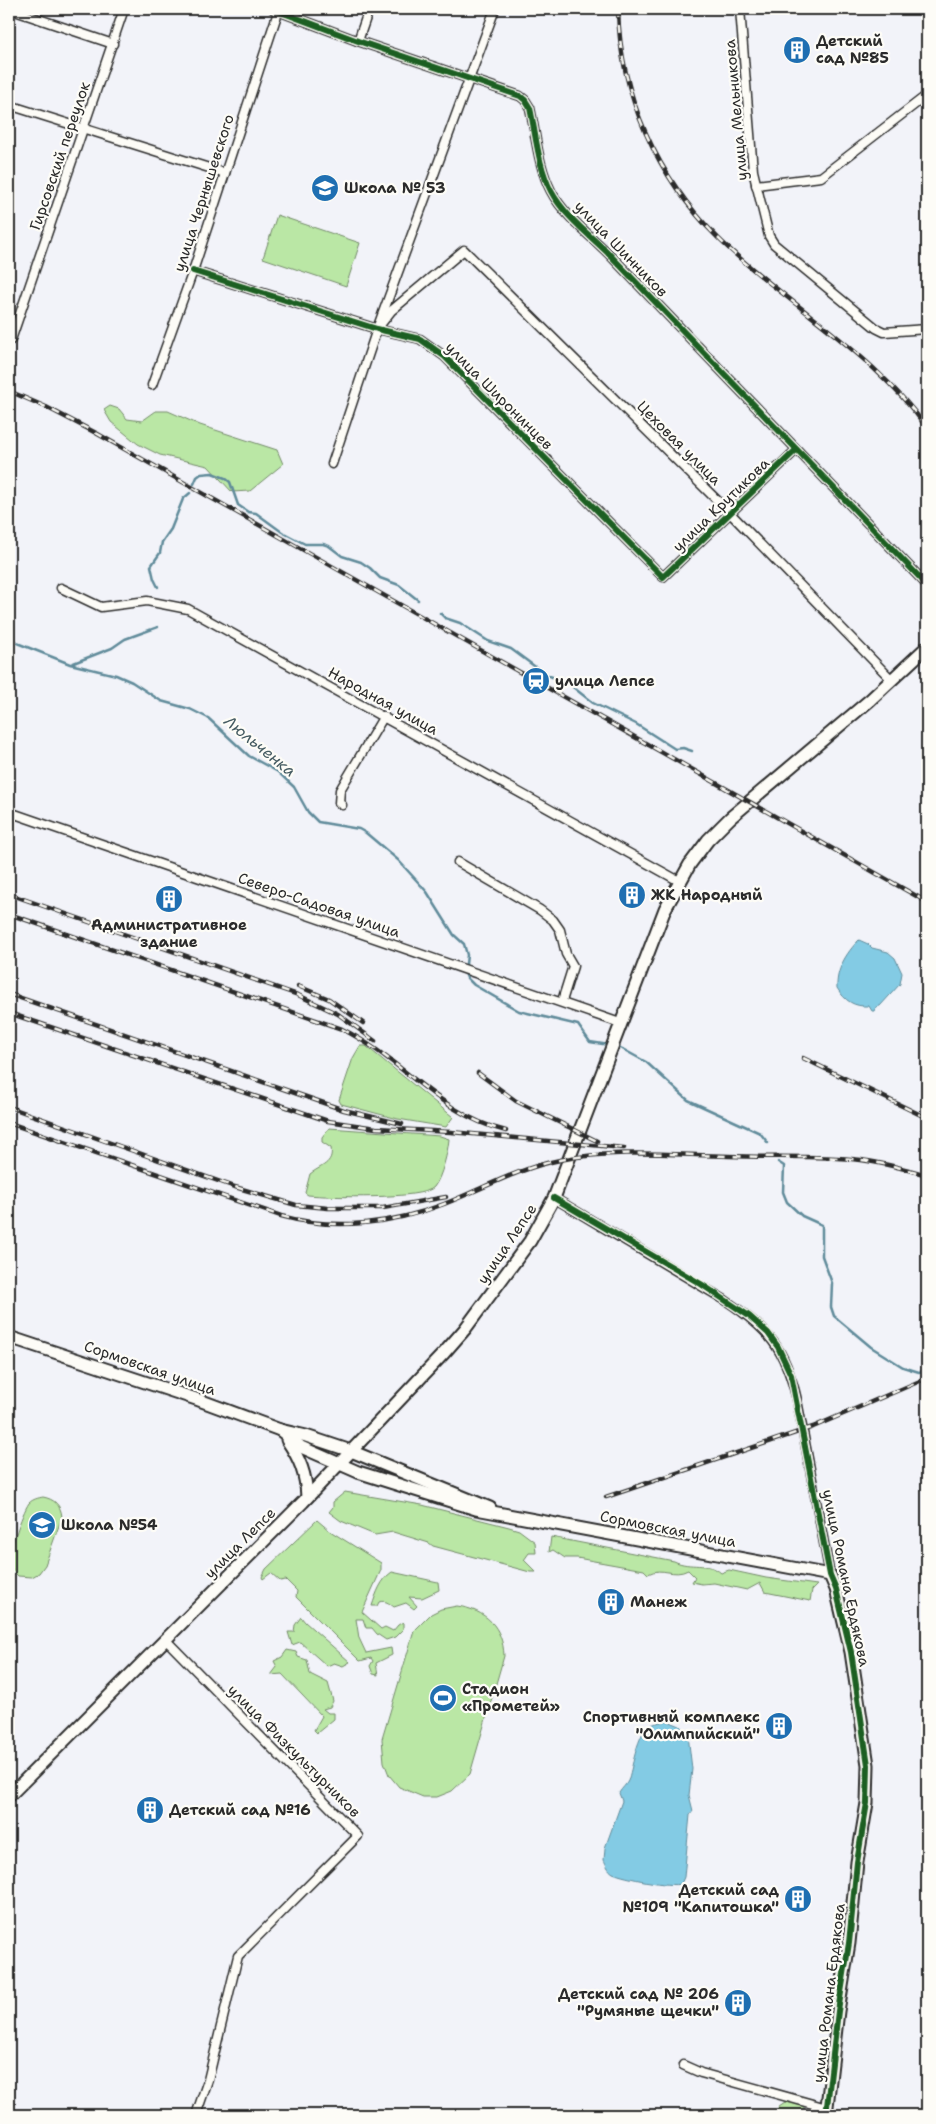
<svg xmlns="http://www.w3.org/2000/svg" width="936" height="2124" font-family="'Shantell Sans',sans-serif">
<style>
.green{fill:#bae7a5;stroke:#728968}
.water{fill:#83cbe4;stroke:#608b9a}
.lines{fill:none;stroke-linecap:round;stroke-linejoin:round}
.stream{stroke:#608b9a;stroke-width:2.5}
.street-casing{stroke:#2b2b2b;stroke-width:11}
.secondary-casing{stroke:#2b2b2b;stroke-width:15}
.street{stroke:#fdfcf7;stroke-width:8}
.secondary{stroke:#fdfcf7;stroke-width:11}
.rail-casing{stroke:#2b2b2b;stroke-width:4.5}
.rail{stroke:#fdfcf7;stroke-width:2.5;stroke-dasharray:8;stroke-linecap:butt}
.cycleway-casing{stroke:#fdfcf7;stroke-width:9}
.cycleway{stroke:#1b5e20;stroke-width:6}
.labels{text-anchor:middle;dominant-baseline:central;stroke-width:4.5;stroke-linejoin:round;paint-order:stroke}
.poi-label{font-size:15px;font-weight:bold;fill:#2b2b2b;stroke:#fdfcf7;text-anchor:start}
.street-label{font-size:15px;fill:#2b2b2b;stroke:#fdfcf7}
.water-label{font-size:16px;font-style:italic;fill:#455b62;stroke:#fdfcf7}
</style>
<rect width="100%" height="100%" fill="#f2f3f9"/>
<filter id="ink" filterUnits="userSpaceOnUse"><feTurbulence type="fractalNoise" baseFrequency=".02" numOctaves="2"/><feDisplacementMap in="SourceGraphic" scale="10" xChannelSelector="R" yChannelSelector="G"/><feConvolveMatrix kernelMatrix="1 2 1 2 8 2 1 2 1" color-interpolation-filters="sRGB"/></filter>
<g filter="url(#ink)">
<g class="green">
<polygon points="277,215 360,243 346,286 263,258"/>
<polygon points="110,406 119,409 127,419 142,421 156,411 168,411 200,425 277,450 283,464 250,491 232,492 208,466 160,455 138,444 111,422 104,410"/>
<polygon points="360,1046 366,1046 453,1117 446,1127 398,1119 341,1104 339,1100 353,1058"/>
<path d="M329,1128L440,1136L449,1139C448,1151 442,1177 434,1187C423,1200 327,1197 308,1195L305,1193L310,1174C320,1166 334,1164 331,1148L322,1142V1137Z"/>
<polygon points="345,1492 422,1505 509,1527 519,1530 535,1542 536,1553 529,1553 524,1560 536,1572 530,1572 433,1546 429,1543 393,1532 375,1535 341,1521 329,1512 333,1507 333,1502"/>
<path d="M43,1497C54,1499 61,1505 62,1517L45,1565L39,1573L32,1577L18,1576L9,1567C8,1554 22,1513 29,1503C33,1499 38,1498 43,1497Z"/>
<polygon points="317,1520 330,1531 381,1563 381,1570 362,1612 381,1629 385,1627 393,1631 398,1625 403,1622 403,1629 395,1637 386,1640 377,1634 372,1628 366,1628 363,1619 356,1619 359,1638 366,1653 391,1648 392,1655 376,1663 378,1675 373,1674 370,1666 373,1661 371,1658 360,1661 296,1597 297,1591 286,1580 280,1581 271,1573 263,1579 262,1577 266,1569"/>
<path d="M551,1537L674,1561C690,1569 708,1561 721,1573L729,1570L766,1578L817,1585L812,1590L810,1601L765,1592L760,1583L747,1590L714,1583L702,1584L692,1582L695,1577L688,1570C673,1578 663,1566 648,1574L644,1570L577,1558H565L553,1550L549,1552Z"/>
<path d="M392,1572L438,1582L439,1590L422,1598L409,1597L417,1606L414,1609L406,1603L394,1607C389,1603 385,1600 379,1602L377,1606H372C376,1594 381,1579 392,1572Z"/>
<path d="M457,1606C486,1610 503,1627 504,1656L470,1774L452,1791L437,1797H423L399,1787L389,1775L384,1762L382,1739L414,1631L431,1614L441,1609Z"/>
<polygon points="301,1617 305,1622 350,1662 343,1666 334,1663 327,1666 300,1642 292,1645 288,1632 294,1632 295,1625"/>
<polygon points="287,1650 296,1652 298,1657 307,1660 310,1674 328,1683 333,1701 330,1707 323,1709 328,1713 334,1713 334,1719 317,1733 314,1730 322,1716 282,1674 271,1675 277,1667 274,1661 282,1657"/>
<polygon points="785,2102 793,2102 804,2106 804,2115 775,2115 779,2106"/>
</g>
<g class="water">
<path d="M859,940L868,944L872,948L888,952L895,958L902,973L900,984L880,1006L876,1007L874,1011H872L869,1006C854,1007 845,1001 837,988C836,970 846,953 859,940Z"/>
<path d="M668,1721L680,1726L688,1735L692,1769L689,1795L693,1811L690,1815L684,1877L681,1884C670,1887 624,1878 613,1873C608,1870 606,1864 604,1860L605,1848L622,1801L619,1793C622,1788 626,1785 628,1781C632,1769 637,1738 646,1729C652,1723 660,1722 668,1721Z"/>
</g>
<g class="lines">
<g class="stream">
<polyline points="194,484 197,477 201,474 212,473 225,478 230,482 238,505 248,512 256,513 282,532 305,544 323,544 329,546 342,556 361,562 370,568 380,578 399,585 418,600"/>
<polyline points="158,587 154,579 151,566 160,553 162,542 171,529 183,499 190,493"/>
<polyline points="440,613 445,618 460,623 488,641 511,649 545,674 569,684 593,703 636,724 675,749 683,748 692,751"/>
<polyline points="9,636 17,643 70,664 116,675 132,682 161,701 190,709 208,718 249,756 278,772 294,787 308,812 318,822 359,829 366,833 398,860 427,892 454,935 464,944 467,955 465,973 467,978 474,985 519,1011 578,1025 590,1042 609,1045"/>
<polyline points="71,664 112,648 125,639 158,627"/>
<polyline points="617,1046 646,1062 688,1100 760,1133 768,1143"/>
<polyline points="778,1162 784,1166 783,1192 787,1202 802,1216 822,1225 822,1256 832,1283 831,1307 834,1316 871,1347 903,1367 919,1372 927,1370"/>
</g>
<g class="street-casing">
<g id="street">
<polyline points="9,9 113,44"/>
<path d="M273,9L358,41L520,96L525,100L530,108C536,135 538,166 551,191C564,216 591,236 611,256L927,585"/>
<polyline points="740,9 753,171 769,236 774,244 876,328 884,332 927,329"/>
<polyline points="358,41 369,9"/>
<polyline points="9,105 225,173"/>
<polyline points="756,185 821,177 927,95"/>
<polyline points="193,271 377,329 420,339 444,356 663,577 796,450"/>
<polyline points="377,329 391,311 464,250 731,514 892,680"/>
<polyline points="11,340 124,9"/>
<polyline points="152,385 193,271 279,9"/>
<polyline points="332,464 377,329 495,9"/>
<polyline points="61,588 101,607 147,601 188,609 679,881"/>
<polyline points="342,805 339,803 340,790 384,716"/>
<polyline points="9,812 620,1023"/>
<polyline points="458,862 540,910 553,920 560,930 566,954 573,966 562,1001"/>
<path d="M554,1198L725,1300C769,1329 785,1348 797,1400L830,1575"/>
<polyline points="165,1639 358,1836 238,1956 208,2080 196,2115"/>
<polyline points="683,2065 701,2073 827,2108"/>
</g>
</g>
<g class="secondary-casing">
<g id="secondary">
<polyline points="9,1337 199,1400 280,1430 306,1436 351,1451 490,1508"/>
<polyline points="280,1430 301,1447 358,1472 476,1509 830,1575 836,1589 851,1652 868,1765 867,1803 857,1862 849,1943 838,2011 826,2115"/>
<path d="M287,1440C300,1459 306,1474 307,1497"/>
<polyline points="9,1796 303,1502 444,1353 465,1329 530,1241 554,1198 665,909 690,864 708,840 730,818 870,700 927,647"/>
</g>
</g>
<use href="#street" class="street"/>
<use href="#secondary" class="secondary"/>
<g class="rail-casing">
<g id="rail">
<path d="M618,9C620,96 657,177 718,238C747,267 780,291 811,316C854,350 895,383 927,428"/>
<polyline points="9,391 46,407 96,433 927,902"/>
<polyline points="9,894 298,995 338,1014 375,1041"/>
<path d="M9,914L342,1029C401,1058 440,1115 506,1131"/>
<polyline points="298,986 329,999 363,1023"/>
<polyline points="9,994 344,1110 402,1124"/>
<polyline points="9,1013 328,1121 376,1128 451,1132 624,1148"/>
<polyline points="803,1058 927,1118"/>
<polyline points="478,1073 516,1101 597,1141"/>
<polyline points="9,1107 235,1187 296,1205 328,1208 383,1208 446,1197"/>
<path d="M9,1123L281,1216C334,1231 393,1224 444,1204C482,1189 519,1168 560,1160C616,1149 673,1155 729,1156C773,1158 817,1155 861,1160C883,1163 906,1169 927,1175"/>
<polyline points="606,1497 813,1427 927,1378"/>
</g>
</g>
<use href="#rail" class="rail"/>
<g class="cycleway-casing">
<g id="cycleway">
<path d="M273,9L358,41L520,96L525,100L530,108C536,135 538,166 551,191C564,216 591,236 611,256L927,585"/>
<polyline points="193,271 377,329 420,339 444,356 663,577 796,450"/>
<polyline points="554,1198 701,1284 749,1316 768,1333 778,1347 791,1375 830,1575 836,1589 851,1652 868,1765 867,1803 857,1862 849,1943 838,2011 826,2115"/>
</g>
</g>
<use href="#cycleway" class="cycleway"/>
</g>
</g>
<defs>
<g id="building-disc" transform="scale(1.4375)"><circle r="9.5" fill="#1f6fb2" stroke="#fdfcf7"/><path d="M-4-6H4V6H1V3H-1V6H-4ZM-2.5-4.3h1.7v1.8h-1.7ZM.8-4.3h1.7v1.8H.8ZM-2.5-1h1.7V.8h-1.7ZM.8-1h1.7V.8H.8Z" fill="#fff"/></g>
<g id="school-disc" transform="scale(1.4375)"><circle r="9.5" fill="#1f6fb2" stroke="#fdfcf7"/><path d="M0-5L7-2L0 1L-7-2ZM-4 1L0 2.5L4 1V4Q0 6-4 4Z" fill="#fff"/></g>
<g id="station-disc" transform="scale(1.4375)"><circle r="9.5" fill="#1f6fb2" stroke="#fdfcf7"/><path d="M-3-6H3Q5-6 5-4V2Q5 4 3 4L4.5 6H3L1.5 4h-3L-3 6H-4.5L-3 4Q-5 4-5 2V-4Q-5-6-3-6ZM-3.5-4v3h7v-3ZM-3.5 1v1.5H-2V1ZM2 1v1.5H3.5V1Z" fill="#fff"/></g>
<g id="stadium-disc" transform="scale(1.4375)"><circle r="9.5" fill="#1f6fb2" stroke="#fdfcf7"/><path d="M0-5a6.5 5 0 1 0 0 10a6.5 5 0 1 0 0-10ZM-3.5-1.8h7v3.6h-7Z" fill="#fff"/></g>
</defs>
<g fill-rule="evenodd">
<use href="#building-disc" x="797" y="50"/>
<use href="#school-disc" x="325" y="188"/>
<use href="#station-disc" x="536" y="681"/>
<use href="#building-disc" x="632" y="895"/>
<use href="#building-disc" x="169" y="899"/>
<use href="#school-disc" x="42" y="1525"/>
<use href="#building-disc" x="611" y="1602"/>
<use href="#stadium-disc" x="443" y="1698"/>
<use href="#building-disc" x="779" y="1726"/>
<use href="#building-disc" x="150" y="1810"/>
<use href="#building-disc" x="798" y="1899"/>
<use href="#building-disc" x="738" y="2003"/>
</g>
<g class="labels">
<g class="poi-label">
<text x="816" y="41">Детский<tspan x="816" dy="17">сад №85</tspan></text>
<text x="344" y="188">Школа № 53</text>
<text x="555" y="681">улица Лепсе</text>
<text x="651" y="895">ЖК Народный</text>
<text x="169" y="925" text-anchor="middle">Административное<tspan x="169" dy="17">здание</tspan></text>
<text x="61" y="1525">Школа №54</text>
<text x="630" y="1602">Манеж</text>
<text x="462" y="1689">Стадион<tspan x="462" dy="17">«Прометей»</tspan></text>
<text x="760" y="1717" text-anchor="end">Спортивный комплекс<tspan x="760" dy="17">"Олимпийский"</tspan></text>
<text x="169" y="1810">Детский сад №16</text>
<text x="779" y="1890" text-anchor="end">Детский сад<tspan x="779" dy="17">№109 "Капитошка"</tspan></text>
<text x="719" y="1994" text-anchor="end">Детский сад № 206<tspan x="719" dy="17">"Румяные щечки"</tspan></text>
</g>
<g class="street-label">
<text transform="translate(736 110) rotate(-95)">улица Мельникова</text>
<text transform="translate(60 156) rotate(-71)">Гирсовский переулок</text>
<text transform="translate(204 193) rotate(-72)">улица Чернышевского</text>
<text transform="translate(621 249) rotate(46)">улица Шинников</text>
<text transform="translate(499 396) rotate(45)">улица Широнинцев</text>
<text transform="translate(679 443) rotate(45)">Цеховая улица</text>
<text transform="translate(721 505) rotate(-44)">улица Крутикова</text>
<text transform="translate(383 701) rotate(29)">Народная улица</text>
<text transform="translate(319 905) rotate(19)">Северо-Садовая улица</text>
<text transform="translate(507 1244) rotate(-56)">улица Лепсе</text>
<text transform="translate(150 1368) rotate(19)">Сормовская улица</text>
<text transform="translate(668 1529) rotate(11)">Сормовская улица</text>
<text transform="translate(240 1543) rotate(-45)">улица Лепсе</text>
<text transform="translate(846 1578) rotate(78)">улица Романа Ердякова</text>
<text transform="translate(294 1751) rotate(45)">улица Физкультурников</text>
<text transform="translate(829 1993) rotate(-83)">улица Романа Ердякова</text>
</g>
<g class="water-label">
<text transform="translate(260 746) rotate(39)">Люльченка</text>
</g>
</g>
<rect width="936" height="2124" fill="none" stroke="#fdfcf7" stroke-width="30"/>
<rect x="15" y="15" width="906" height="2094" fill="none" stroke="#2b2b2b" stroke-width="2" filter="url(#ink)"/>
</svg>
